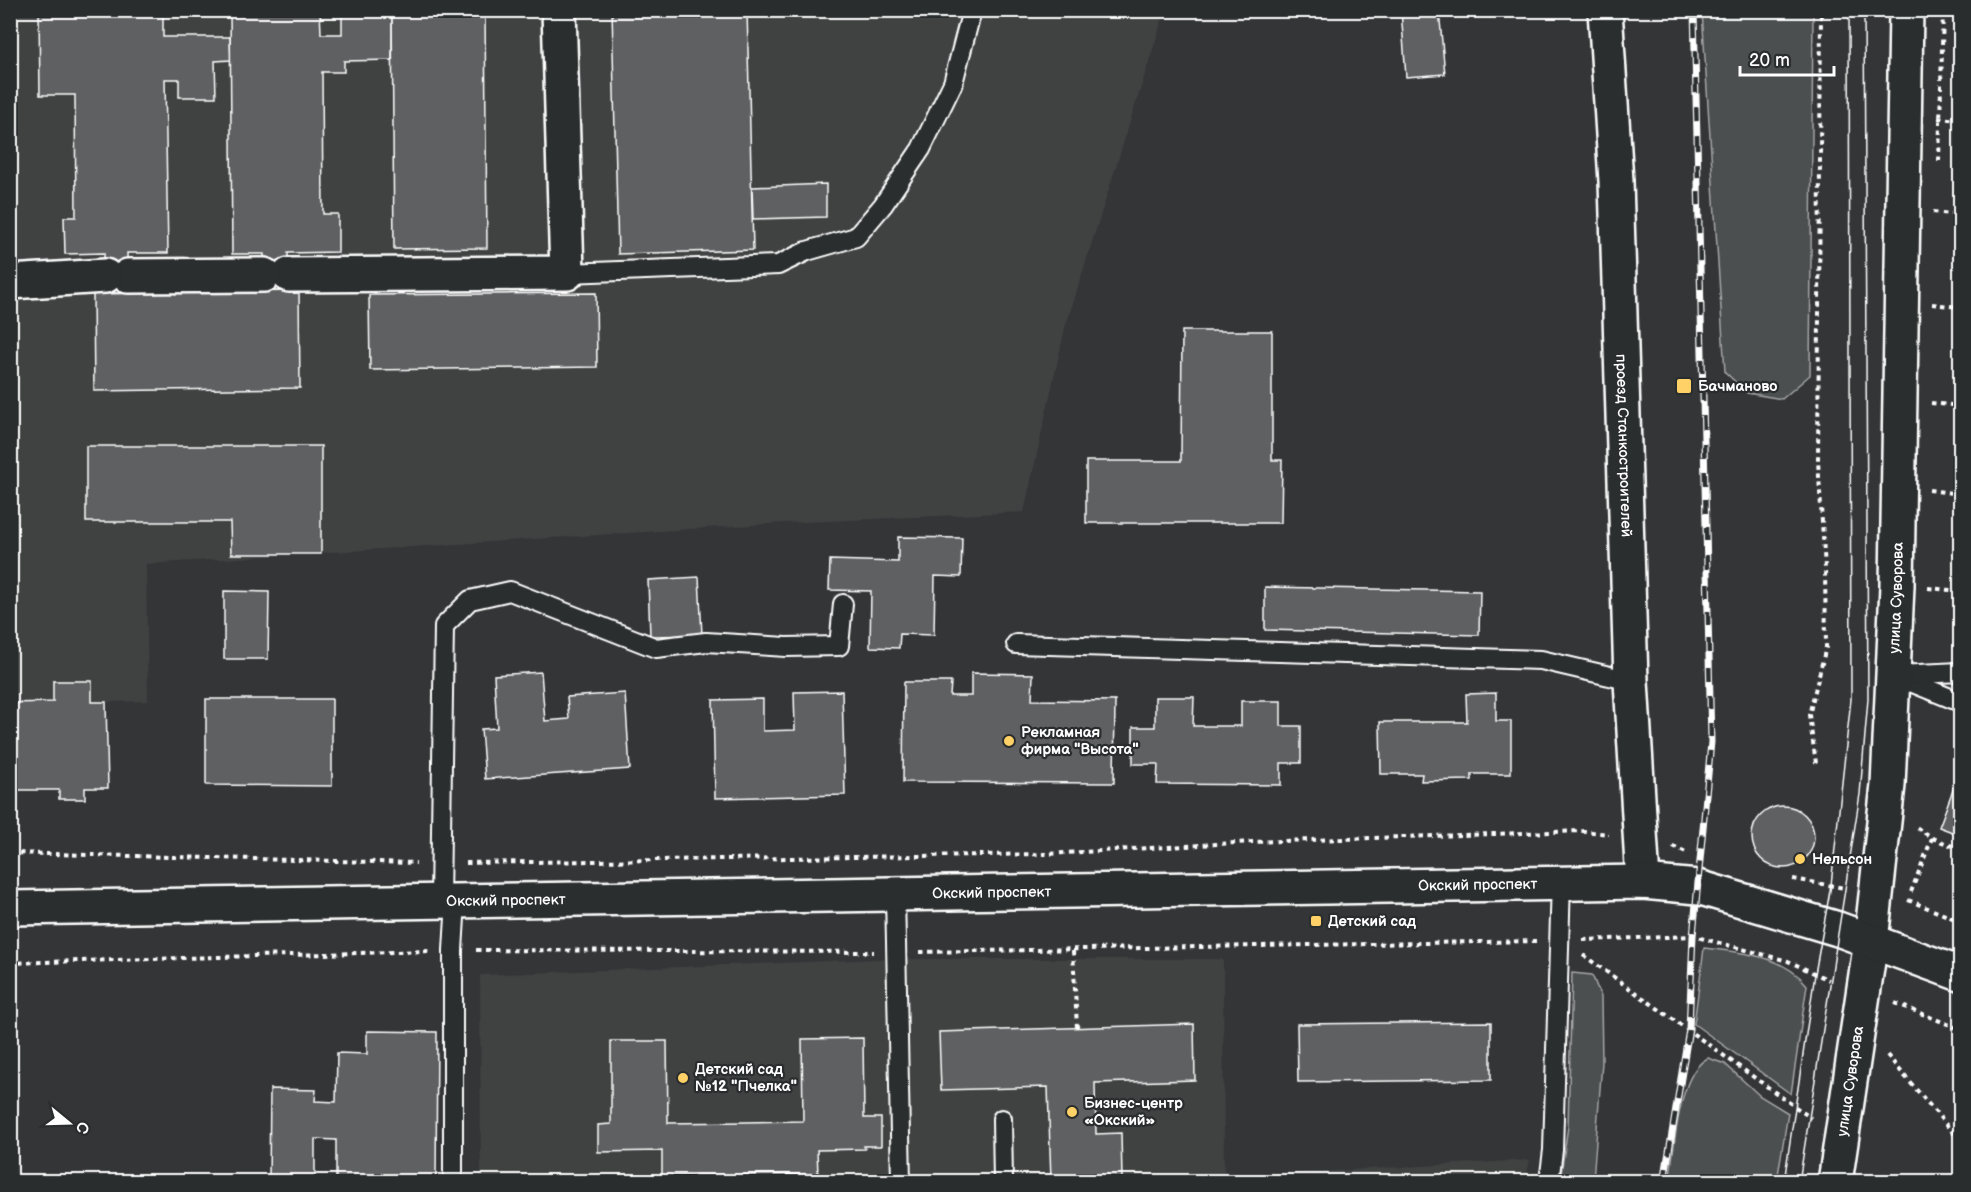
<svg xmlns="http://www.w3.org/2000/svg" width="1971" height="1192" font-family="'Balsamiq Sans',sans-serif">
<style>
.built{fill:#404243}
.green{fill:#4c4f50;stroke:#a6a7a8;stroke-width:1.5}
.building{fill:#5f6162;stroke:#fff;stroke-width:1.5}
.lines{fill:none;stroke-linecap:round;stroke-linejoin:round}
.service-casing{stroke:#fff;stroke-width:22}
.minor-casing{stroke:#fff;stroke-width:38}
.tertiary-casing{stroke:#fff;stroke-width:38}
.secondary-casing{stroke:#fff;stroke-width:38}
.path{stroke:#fff;stroke-width:4;stroke-dasharray:4.5 4.5;stroke-linecap:butt}
.service{stroke:#2a2d2e;stroke-width:18}
.minor{stroke:#2a2d2e;stroke-width:33}
.tertiary{stroke:#2a2d2e;stroke-width:33}
.secondary{stroke:#2a2d2e;stroke-width:33}
.tram{stroke:#fff;stroke-width:1.5}
.rail-casing{stroke:#fff;stroke-width:7}
.rail{stroke:#2a2d2e;stroke-width:4.5;stroke-dasharray:14;stroke-linecap:butt}
.poi-dot{fill:#ffd166;stroke:#2a2d2e;stroke-width:2}
.labels{text-anchor:middle;dominant-baseline:central;stroke-width:4.5;stroke-linejoin:round;paint-order:stroke}
.poi-label{font-size:15px;font-weight:bold;fill:#fff;stroke:#2a2d2e;text-anchor:start}
.street-label{font-size:15px;fill:#fff;stroke:#2a2d2e}
</style>
<rect width="100%" height="100%" fill="#333536"/>
<filter id="ink" filterUnits="userSpaceOnUse"><feTurbulence type="fractalNoise" baseFrequency=".0167" numOctaves="2"/><feDisplacementMap in="SourceGraphic" scale="12" xChannelSelector="R" yChannelSelector="G"/><feConvolveMatrix kernelMatrix="1 2 1 2 8 2 1 2 1" color-interpolation-filters="sRGB"/></filter>
<g filter="url(#ink)">
<g class="built">
<polygon points="10,11 1165,11 1065,328 1024,512 784,523 146,564 148,701 106,702 108,788 85,788 85,799 59,799 59,790 11,790"/>
<polygon points="880,959 1223,959 1224,1177 1530,1160 1525,1182 481,1181 480,975"/>
</g>
<g class="green">
<polygon points="1702,11 1813,11 1810,375 1782,399 1747,393 1725,372"/>
<path d="M1704,948C1740,952 1783,955 1807,985L1791,1094L1694,1024Z"/>
<polygon points="1572,973 1592,975 1601,997 1602,1062 1593,1181 1560,1181 1568,1126"/>
<path d="M1708,1058L1725,1064L1760,1096L1788,1113L1777,1181H1669C1675,1149 1677,1073 1708,1058Z"/>
</g>
<g class="building">
<polygon points="39,10 163,10 163,37 230,37 231,60 215,61 216,97 179,97 179,79 165,79 168,253 127,253 128,293 105,293 104,253 65,254 64,217 76,217 75,95 40,95"/>
<polygon points="230,10 320,10 321,34 342,34 342,10 392,10 392,60 344,61 344,72 322,72 323,214 338,214 338,252 288,253 289,291 264,291 264,254 232,254"/>
<polygon points="392,10 485,10 487,248 394,249"/>
<polygon points="612,10 747,10 753,250 618,254"/>
<polygon points="1401,10 1439,10 1445,74 1406,77"/>
<polygon points="826,184 826,217 753,219 752,187"/>
<polygon points="299,291 300,388 94,391 93,294"/>
<polygon points="596,293 597,367 370,370 369,295"/>
<polygon points="1182,331 1272,331 1272,460 1282,460 1281,523 1086,523 1086,461 1181,461"/>
<polygon points="86,446 321,446 321,554 231,554 230,522 86,522"/>
<polygon points="898,537 962,538 961,577 935,576 934,635 900,634 899,648 870,647 871,591 829,590 830,560 898,562"/>
<polygon points="699,577 702,635 650,636 648,580"/>
<polygon points="1265,587 1480,591 1479,635 1265,630"/>
<polygon points="224,591 269,592 268,659 224,659"/>
<polygon points="541,672 545,721 569,719 567,697 625,693 630,769 485,779 481,729 497,728 494,675"/>
<polygon points="971,673 1033,674 1032,700 1115,701 1114,783 903,782 904,682 951,682 950,696 971,696"/>
<polygon points="53,681 92,681 92,702 106,702 108,788 85,788 85,799 59,799 59,790 10,790 10,703 53,702"/>
<polygon points="842,691 845,795 715,798 713,700 763,699 763,731 795,730 794,692"/>
<polygon points="1496,693 1496,721 1511,721 1511,774 1472,774 1472,780 1421,781 1422,774 1381,774 1380,722 1467,722 1466,694"/>
<polygon points="1155,697 1194,697 1193,726 1241,726 1241,701 1281,701 1281,726 1301,726 1301,763 1281,763 1281,785 1157,784 1158,764 1133,764 1133,727 1155,727"/>
<polygon points="206,699 332,699 332,786 206,785"/>
<polygon points="1960,771 1960,835 1939,827"/>
<circle cx="1783" cy="837" r="31"/>
<polygon points="1491,1022 1491,1080 1298,1082 1297,1024"/>
<polygon points="1194,1024 1195,1080 1095,1083 1096,1134 1121,1133 1122,1179 1051,1181 1048,1087 941,1090 939,1032"/>
<polygon points="367,1031 437,1032 436,1182 336,1182 336,1140 315,1139 315,1182 269,1182 270,1089 316,1090 315,1101 336,1102 337,1053 367,1054"/>
<polygon points="863,1038 864,1118 881,1118 881,1146 864,1146 865,1149 817,1150 818,1174 662,1176 662,1151 598,1152 598,1125 611,1124 611,1041 667,1041 668,1123 745,1122 803,1121 802,1039"/>
</g>
<g class="lines">
<g class="service-casing">
<g id="service">
<polyline points="567,273 778,265 807,251 856,237 883,205 921,149 953,83 972,10"/>
<polyline points="1016,644 1541,660 1631,681"/>
<polyline points="1893,675 1960,702"/>
<polyline points="1898,675 1960,672"/>
<polyline points="895,894 901,1182"/>
<polyline points="440,901 444,626 470,600 510,591 656,648 706,642 786,647 839,646 843,604"/>
<polyline points="1002,1119 1003,1182"/>
<polyline points="453,1182 453,950 456,901"/>
<polyline points="1549,1182 1553,1150 1561,881"/>
</g>
</g>
<g class="minor-casing">
<g id="minor">
<polyline points="289,275 567,273 559,10"/>
<polyline points="128,276 264,275"/>
<polyline points="10,282 105,276"/>
</g>
</g>
<g class="tertiary-casing">
<g id="tertiary">
<path id="s1" d="M1835,1182L1871,941L1888,785L1897,586L1906,10"/>
</g>
</g>
<g class="secondary-casing">
<g id="secondary">
<path id="s2" d="M1605,10L1616,181L1631,681L1643,882"/>
<path id="s3" d="M10,908L1643,882L1698,887L1838,929L1960,974"/>
</g>
</g>
<g class="path">
<polyline points="1938,118 1960,120"/>
<polyline points="1939,161 1943,10"/>
<polyline points="1933,212 1960,215"/>
<polyline points="1932,304 1960,307"/>
<polyline points="1931,403 1960,406"/>
<polyline points="1929,490 1960,494"/>
<polyline points="1928,588 1960,591"/>
<polyline points="1816,763 1809,715 1826,647 1825,568 1818,461 1821,10"/>
<polyline points="1932,838 1960,849"/>
<polyline points="1673,846 1688,853"/>
<polyline points="10,853 416,863"/>
<polyline points="466,863 1048,854 1252,842 1583,831 1609,834"/>
<polyline points="1793,879 1845,888"/>
<polyline points="1911,892 1932,838 1916,827"/>
<polyline points="1908,900 1960,921"/>
<polyline points="1583,940 1693,936 1788,961 1829,980"/>
<polyline points="476,950 874,952"/>
<polyline points="1073,951 1077,1028"/>
<polyline points="920,952 1536,941"/>
<polyline points="1583,955 1811,1118"/>
<polyline points="10,963 430,951"/>
<polyline points="1895,1003 1960,1029"/>
<polyline points="1887,1055 1960,1141"/>
</g>
<use href="#service" class="service"/>
<use href="#minor" class="minor"/>
<use href="#tertiary" class="tertiary"/>
<use href="#secondary" class="secondary"/>
<g class="tram">
<polyline points="1784,1182 1815,974 1831,885 1851,699 1849,10"/>
<polyline points="1799,1182 1860,794 1868,699 1864,10"/>
</g>
<g class="rail-casing">
<polyline id="rail" points="1664,1182 1689,1029 1693,936 1711,742 1694,10"/>
</g>
<use href="#rail" class="rail"/>
</g>
</g>
<g class="poi-dot">
<rect x="1676" y="378" width="16" height="16" rx="3"/>
<circle cx="1009" cy="741" r="6"/>
<circle cx="1800" cy="859" r="6"/>
<rect x="1310" y="915" width="12" height="12" rx="3"/>
<circle cx="683" cy="1078" r="6"/>
<circle cx="1072" cy="1112" r="6"/>
</g>
<g class="labels">
<g class="poi-label">
<text x="1698" y="386">Бачманово</text>
<text x="1021" y="732">Рекламная<tspan x="1021" dy="17">фирма "Высота"</tspan></text>
<text x="1812" y="859">Нельсон</text>
<text x="1328" y="921">Детский сад</text>
<text x="695" y="1069">Детский сад<tspan x="695" dy="17">№12 "Пчелка"</tspan></text>
<text x="1084" y="1103">Бизнес-центр<tspan x="1084" dy="17">«Окский»</tspan></text>
</g>
<g class="street-label">
<text stroke="none"><textPath href="#s2" startOffset="436">проезд Станкостроителей</textPath></text>
<text stroke="none"><textPath href="#s1" startOffset="588">улица Суворова</textPath></text>
<text stroke="none"><textPath href="#s3" startOffset="1468">Окский проспект</textPath></text>
<text stroke="none"><textPath href="#s3" startOffset="982">Окский проспект</textPath></text>
<text stroke="none"><textPath href="#s3" startOffset="496">Окский проспект</textPath></text>
<text stroke="none"><textPath href="#s1" startOffset="102">улица Суворова</textPath></text>
</g>
</g>
<rect width="1971" height="1192" fill="none" stroke="#2a2d2e" stroke-width="36"/>
<rect x="18" y="18" width="1935" height="1156" fill="none" stroke="#fff" stroke-width="2" filter="url(#ink)"/>
<g transform="translate(69 1123) rotate(109)" stroke="#2a2d2e" stroke-width="4.5" paint-order="stroke">
<path d="M0-4.5L10 22L0 15L-10 22Z" fill="#ffffff"/>
<text y="-9" font-size="16" font-weight="bold" text-anchor="middle" fill="#ffffff">С</text>
</g>
<path d="M1740 66v9h94v-9" fill="none" stroke="#ffffff" stroke-width="3"/>
<text x="1749" y="66" font-size="18" fill="#ffffff" stroke="#2a2d2e" stroke-width="4.5" paint-order="stroke">20 m</text>
</svg>
